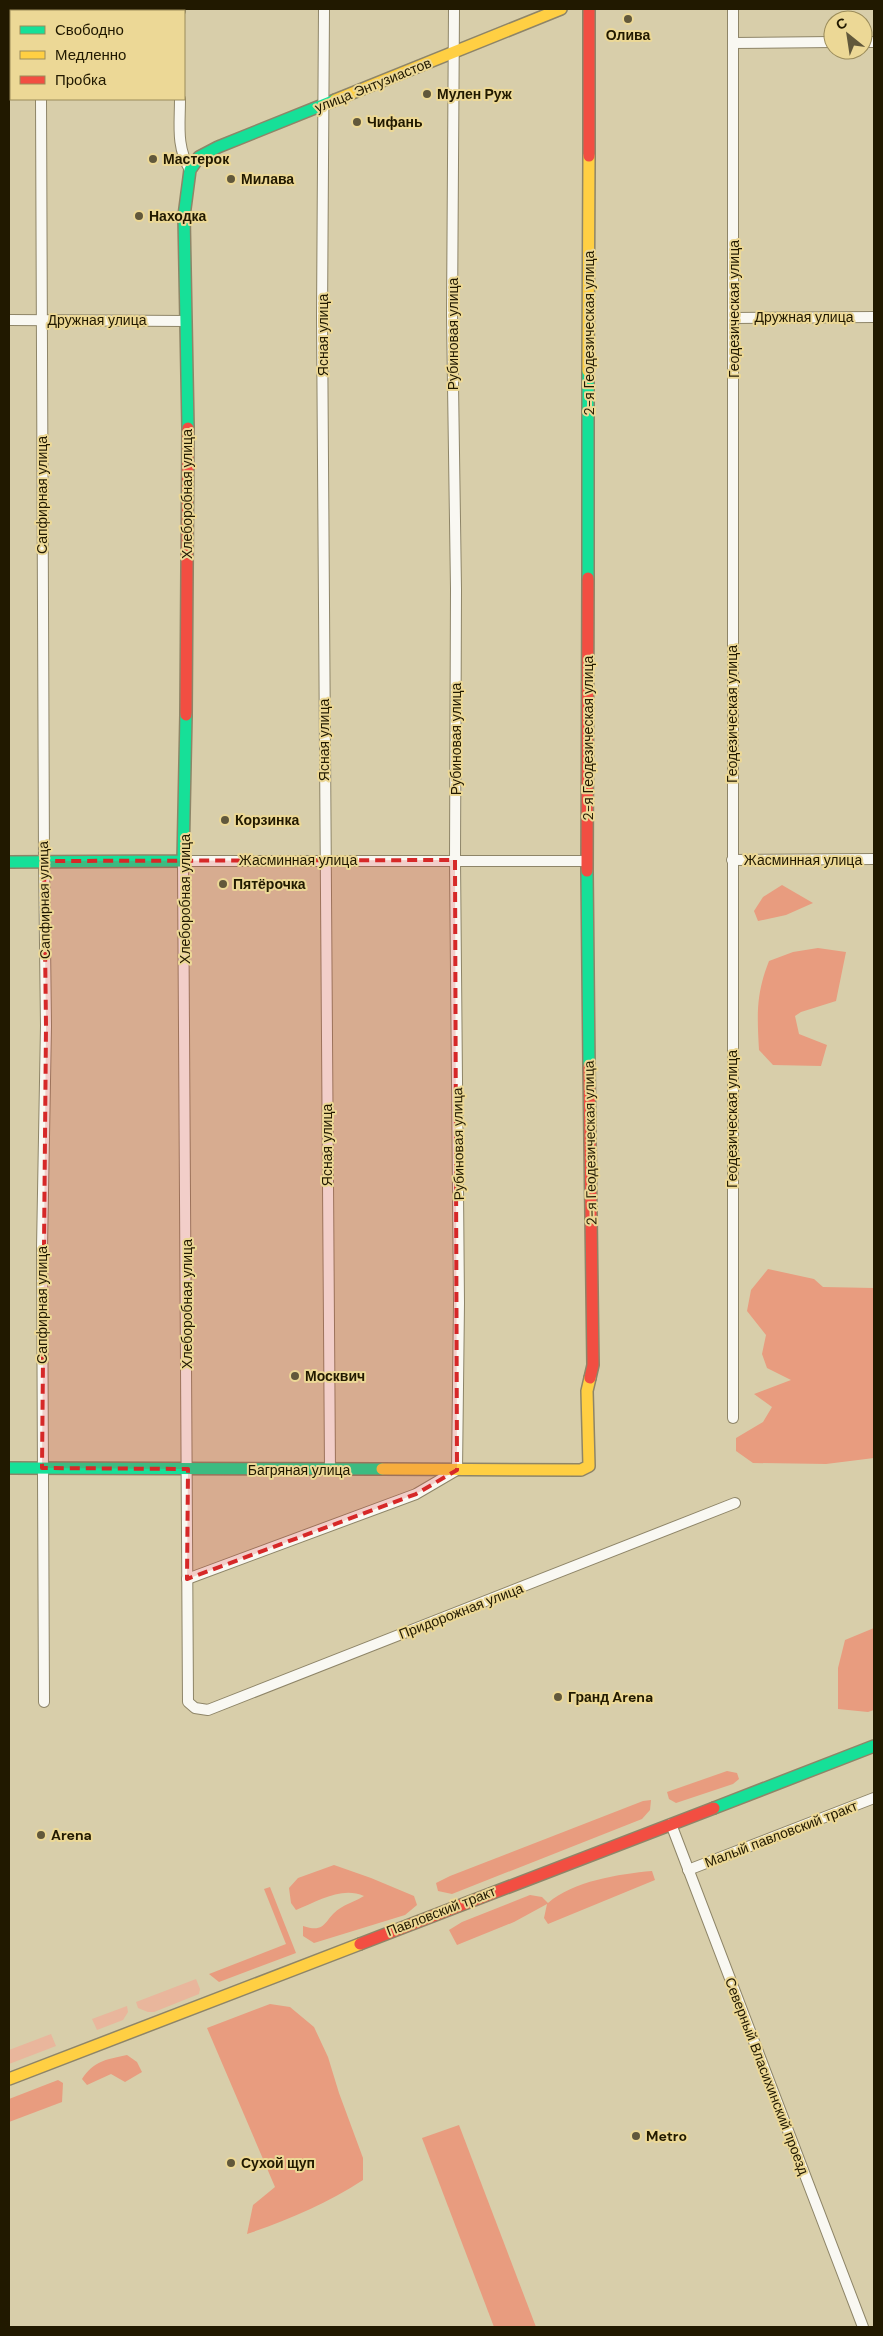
<svg xmlns="http://www.w3.org/2000/svg" width="883" height="2336" font-family="'DM Sans',sans-serif">
<style>
.green{fill:#e9b69c}
.forest{fill:#e89c7f}
.lines{fill:none;stroke-linecap:round;stroke-linejoin:round}
.street-casing{stroke:#8e8568;stroke-width:12}
.fast-casing{stroke:#8e8568;stroke-width:14}
.slow-casing{stroke:#8e8568;stroke-width:14}
.jam-casing{stroke:#8e8568;stroke-width:14}
.street{stroke:#f9f8f2;stroke-width:10}
.fast{stroke:#16e098;stroke-width:11}
.slow{stroke:#ffcf43;stroke-width:11}
.jam{stroke:#f24e42;stroke-width:11}
.marked{fill:#d62828;fill-opacity:0.2;stroke:#d62828;stroke-width:4;stroke-dasharray:10 6;stroke-linejoin:round}
.poi-dot{fill:#61583b;stroke:#ecd896;stroke-width:2}
.labels{text-anchor:middle;dominant-baseline:central;stroke-width:4;stroke-linejoin:round;paint-order:stroke}
.poi-label{font-size:14px;font-weight:bold;fill:#211900;stroke:#ecd896;text-anchor:start}
.street-label{font-size:14px;fill:#211900;stroke:#ecd896}
</style>
<rect width="100%" height="100%" fill="#d8ceaa"/>
<g class="green">
<polygon points="196,1979 200,1989 199,1994 154,2012 148,2012 138,2008 136,2002"/>
<polygon points="127,2006 128,2012 123,2020 97,2030 92,2019"/>
<polygon points="51,2034 56,2046 9,2064 9,2050"/>
</g>
<g class="forest">
<polygon points="782,885 813,903 786,915 758,921 754,911 763,897"/>
<path d="M818,948L846,952L836,1001L801,1012L795,1016L799,1034L827,1045L821,1066L773,1065L759,1050C757,1014 756,994 769,961L793,952Z"/>
<polygon points="768,1269 814,1279 823,1287 874,1288 874,1458 826,1464 753,1463 736,1451 736,1438 763,1422 772,1407 754,1394 791,1380 767,1368 762,1354 766,1335 747,1311 751,1290"/>
<polygon points="874,1628 874,1710 868,1712 838,1709 838,1668 845,1640"/>
<polygon points="727,1771 737,1773 739,1779 733,1784 676,1803 669,1799 667,1792"/>
<polygon points="651,1800 650,1810 642,1819 452,1894 438,1891 436,1883 450,1876 643,1801"/>
<path d="M334,1865L371,1878L414,1896L417,1905L405,1915L314,1943L303,1936V1926C327,1934 324,1919 339,1909C346,1904 356,1901 364,1896C342,1886 318,1901 296,1910L291,1903L289,1888L298,1878Z"/>
<path d="M652,1871L655,1880L548,1924L544,1918L547,1904L514,1922L457,1945L449,1930L462,1922L530,1895L542,1897L548,1903C573,1881 619,1874 652,1871Z"/>
<polygon points="270,1887 296,1953 219,1982 209,1974 286,1944 264,1889"/>
<path d="M270,2004L290,2007L314,2027L328,2057L339,2093L363,2158V2180C326,2204 288,2220 247,2234L253,2205L275,2187L207,2028Z"/>
<path d="M127,2055L137,2062L142,2072L125,2082L111,2074L87,2085L82,2079C93,2061 108,2059 127,2055Z"/>
<polygon points="58,2080 63,2083 62,2102 9,2122 9,2099"/>
<polygon points="459,2125 536,2327 494,2327 422,2138"/>
</g>
<g class="lines">
<g class="street-casing">
<g id="street">
<polyline points="40,9 40,11"/>
<polyline points="324,9 322,317 330,1470"/>
<polyline points="180,11 180,9"/>
<polyline points="863,42 874,42"/>
<polyline points="733,43 833,42"/>
<polyline points="41,99 44,861 46,1026 42,1248 44,1702"/>
<path d="M180,99C180,125 176,146 190,170"/>
<polyline points="734,318 874,317"/>
<polyline points="9,320 186,321"/>
<polyline points="732,860 874,859"/>
<polyline points="587,861 183,861 188,1702 195,1708 208,1710 735,1503"/>
<polyline points="733,1418 733,9"/>
<polyline points="187,1579 416,1494 457,1470 459,1303 455,860 456,589 452,316 454,9"/>
<polyline points="671,1824 863,2327"/>
<polyline points="688,1870 874,1798"/>
</g>
</g>
<g class="fast-casing">
<g id="fast">
<polyline points="188,428 184,216 190,170 199,157 218,147 335,100"/>
<polyline points="588,578 588,371"/>
<polyline points="9,862 183,861 186,715"/>
<polyline points="587,871 589,1066"/>
<polyline points="9,1468 382,1469"/>
<polyline points="714,1808 874,1746"/>
</g>
</g>
<g class="slow-casing">
<g id="slow">
<polyline points="335,100 561,9"/>
<polyline points="588,371 589,156"/>
<polyline points="382,1469 581,1470 589,1466 587,1391 590,1378"/>
<polyline points="9,2079 360,1944"/>
</g>
</g>
<g class="jam-casing">
<g id="jam">
<polyline points="589,156 589,9"/>
<polyline points="186,715 188,428"/>
<polyline points="587,871 588,578"/>
<polyline points="589,1066 593,1365 590,1378"/>
<polyline points="360,1944 714,1808"/>
</g>
</g>
<use href="#street" class="street"/>
<use href="#fast" class="fast"/>
<use href="#slow" class="slow"/>
<use href="#jam" class="jam"/>
</g>
<path class="marked" d="M455,860L457,1470L416,1494L187,1579L188,1469L42,1468L46,1026L44,861Z"/>
<g class="poi-dot">
<circle cx="628" cy="19" r="5"/>
<circle cx="427" cy="94" r="5"/>
<circle cx="357" cy="122" r="5"/>
<circle cx="153" cy="159" r="5"/>
<circle cx="231" cy="179" r="5"/>
<circle cx="139" cy="216" r="5"/>
<circle cx="225" cy="820" r="5"/>
<circle cx="223" cy="884" r="5"/>
<circle cx="295" cy="1376" r="5"/>
<circle cx="558" cy="1697" r="5"/>
<circle cx="41" cy="1835" r="5"/>
<circle cx="636" cy="2136" r="5"/>
<circle cx="231" cy="2163" r="5"/>
</g>
<g class="labels">
<g class="poi-label">
<text x="628" y="35" text-anchor="middle">Олива</text>
<text x="437" y="94">Мулен Руж</text>
<text x="367" y="122">Чифань</text>
<text x="163" y="159">Мастерок</text>
<text x="241" y="179">Милава</text>
<text x="149" y="216">Находка</text>
<text x="235" y="820">Корзинка</text>
<text x="233" y="884">Пятёрочка</text>
<text x="305" y="1376">Москвич</text>
<text x="568" y="1697">Гранд Arena</text>
<text x="51" y="1835">Arena</text>
<text x="646" y="2136">Metro</text>
<text x="241" y="2163">Сухой щуп</text>
</g>
<g class="street-label">
<text transform="translate(373 85) rotate(-22)">улица Энтузиастов</text>
<text transform="translate(734 309) rotate(-90)">Геодезическая улица</text>
<text x="804" y="317">Дружная улица</text>
<text x="97" y="320">Дружная улица</text>
<text transform="translate(589 333) rotate(-90)">2-я Геодезическая улица</text>
<text transform="translate(453 334) rotate(-90)">Рубиновая улица</text>
<text transform="translate(323 335) rotate(-90)">Ясная улица</text>
<text transform="translate(187 494) rotate(-90)">Хлеборобная улица</text>
<text transform="translate(42 495) rotate(-90)">Сапфирная улица</text>
<text transform="translate(732 714) rotate(-90)">Геодезическая улица</text>
<text transform="translate(588 738) rotate(-90)">2-я Геодезическая улица</text>
<text transform="translate(456 739) rotate(-90)">Рубиновая улица</text>
<text transform="translate(324 740) rotate(-90)">Ясная улица</text>
<text x="298" y="860">Жасминная улица</text>
<text x="803" y="860">Жасминная улица</text>
<text transform="translate(185 899) rotate(-90)">Хлеборобная улица</text>
<text transform="translate(44 900) rotate(-91)">Сапфирная улица</text>
<text transform="translate(732 1119) rotate(-90)">Геодезическая улица</text>
<text transform="translate(590 1143) rotate(-91)">2-я Геодезическая улица</text>
<text transform="translate(458 1144) rotate(-91)">Рубиновая улица</text>
<text transform="translate(327 1145) rotate(-90)">Ясная улица</text>
<text transform="translate(187 1304) rotate(-90)">Хлеборобная улица</text>
<text transform="translate(42 1305) rotate(-90)">Сапфирная улица</text>
<text x="299" y="1470">Багряная улица</text>
<text transform="translate(461 1611) rotate(-21)">Придорожная улица</text>
<text transform="translate(781 1834) rotate(-21)">Малый павловский тракт</text>
<text transform="translate(441 1911) rotate(-21)">Павловский тракт</text>
<text transform="translate(767 2076) rotate(69)">Северный Власихинский проезд</text>
</g>
</g>
<rect width="883" height="2336" fill="none" stroke="#211900" stroke-width="20"/>
<rect x="10" y="10" width="175" height="90" fill="#ecd896" stroke="#9b8c5a"/>
<rect x="20" y="26" width="25" height="8" fill="#16e098" stroke="#9b8c5a"/>
<text x="55" y="35" font-size="15" fill="#211900">Свободно</text>
<rect x="20" y="51" width="25" height="8" fill="#ffcf43" stroke="#9b8c5a"/>
<text x="55" y="60" font-size="15" fill="#211900">Медленно</text>
<rect x="20" y="76" width="25" height="8" fill="#f24e42" stroke="#9b8c5a"/>
<text x="55" y="85" font-size="15" fill="#211900">Пробка</text>
<g transform="translate(848 35) rotate(330)"><circle r="24" fill="#ecd896" stroke="#9b8c5a"/>
<path d="M0-4L9 19L0 12L-9 19Z" fill="#61583b"/>
<text y="-8" font-size="14" font-weight="bold" text-anchor="middle" fill="#211900">С</text>
</g>
</svg>
